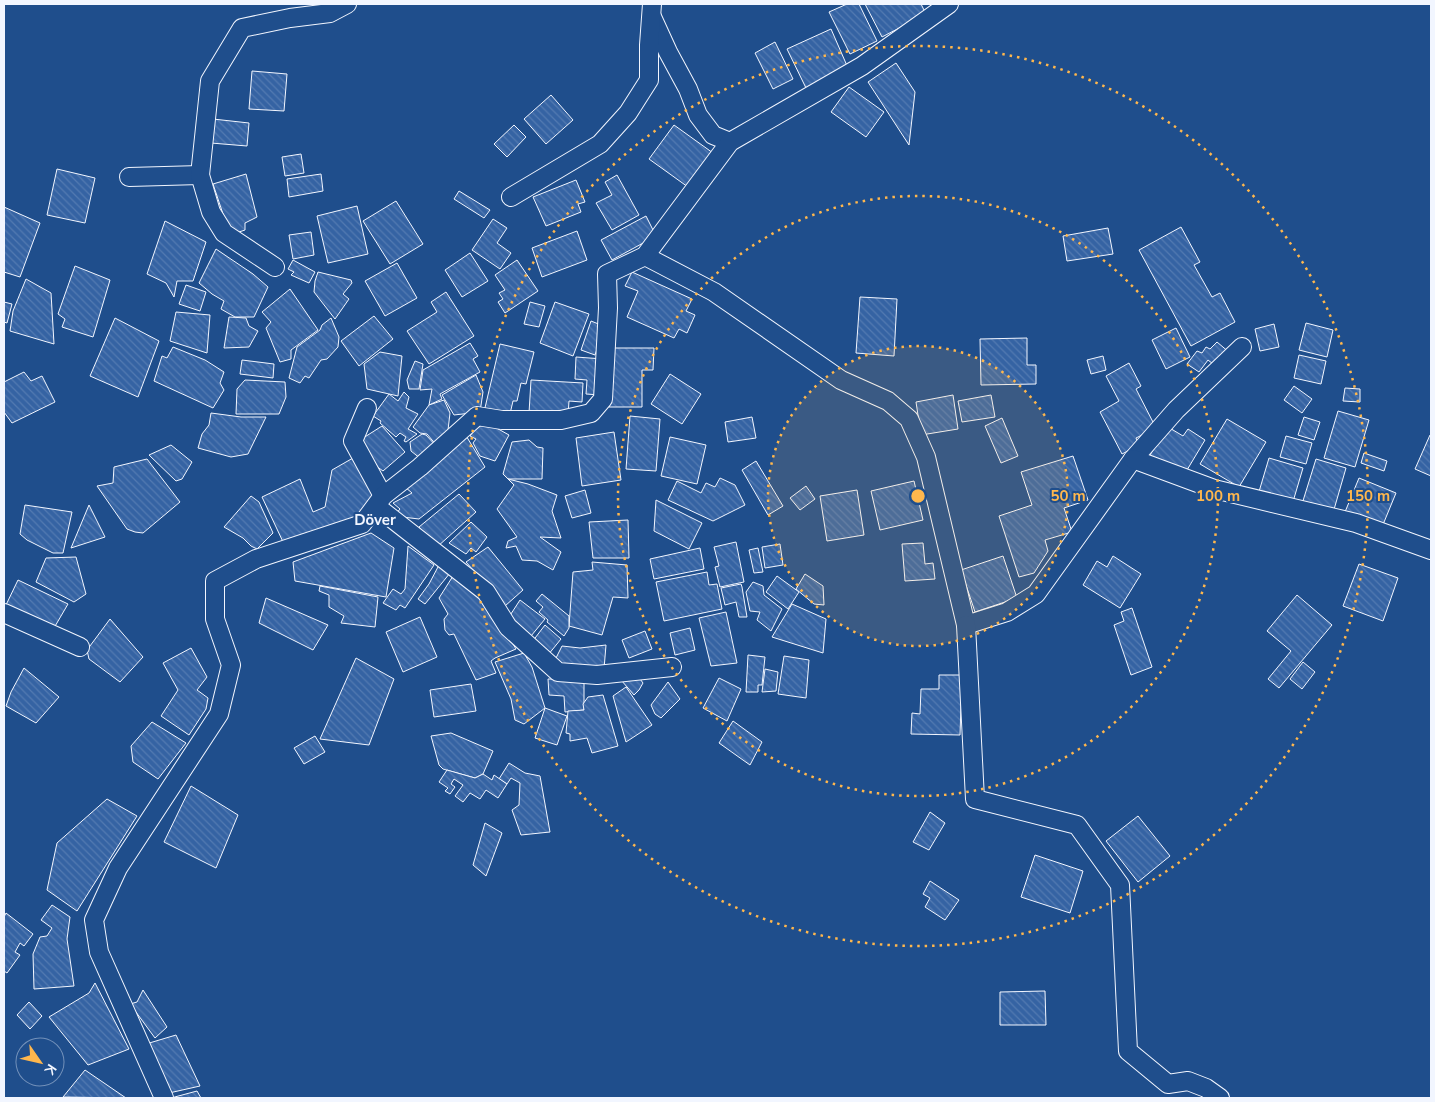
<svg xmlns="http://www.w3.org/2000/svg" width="1435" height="1102" font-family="'Nunito Sans',sans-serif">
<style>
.building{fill:url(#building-back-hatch);stroke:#f2f6ff}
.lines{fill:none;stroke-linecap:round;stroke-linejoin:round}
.street-casing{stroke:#f2f6ff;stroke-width:20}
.street{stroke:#1f4e8c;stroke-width:18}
.ring{fill:none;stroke:#ffb74d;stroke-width:2.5;stroke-dasharray:2.5 5}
.labels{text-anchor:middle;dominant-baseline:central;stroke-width:4;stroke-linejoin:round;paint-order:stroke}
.quarter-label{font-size:15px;font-weight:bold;fill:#f2f6ff;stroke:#1f4e8c}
.centre{fill:#ffb74d;stroke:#1f4e8c;stroke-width:2.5}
.ring-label{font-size:15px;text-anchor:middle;font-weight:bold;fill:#ffb74d;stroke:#1f4e8c;stroke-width:4;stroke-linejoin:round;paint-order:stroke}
</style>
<defs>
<pattern id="building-back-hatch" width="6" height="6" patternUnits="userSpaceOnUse" patternTransform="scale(1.25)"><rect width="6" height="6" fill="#3563a3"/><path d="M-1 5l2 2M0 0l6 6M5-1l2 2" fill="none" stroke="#537ab1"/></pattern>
</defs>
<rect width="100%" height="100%" fill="#1f4e8c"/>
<g class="building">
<polygon points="847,4 859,4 877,41 850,54 829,12"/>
<polygon points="865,4 921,4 926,14 882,37"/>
<polygon points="831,29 848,68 806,88 787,49"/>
<polygon points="775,42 793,79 773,89 755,53"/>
<polygon points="896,63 915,92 909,145 868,82"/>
<polygon points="252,71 287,74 284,111 249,109"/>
<polygon points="849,87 884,112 866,137 831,112"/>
<polygon points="551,95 573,120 546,144 524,119"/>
<polygon points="213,119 249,123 247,146 211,143"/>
<polygon points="514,125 526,137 507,157 494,144"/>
<polygon points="674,125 713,153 688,187 649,159"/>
<polygon points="301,154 304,173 285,176 282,157"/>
<polygon points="57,169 95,178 85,223 47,215"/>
<polygon points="246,174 257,217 245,223 245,230 230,235 213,184"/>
<polygon points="321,174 323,191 289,197 287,179"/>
<polygon points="617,175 639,215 612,230 596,203 612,195 605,182"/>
<polygon points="576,180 585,202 578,204 581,212 546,226 533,197"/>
<polygon points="459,191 490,210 484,218 454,199"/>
<polygon points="396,201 423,244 390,264 363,221"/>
<polygon points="357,206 368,254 328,263 317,216"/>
<polygon points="4,207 40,223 20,277 4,272"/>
<polygon points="646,216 656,236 612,260 601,240"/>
<polygon points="493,219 507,228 497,243 511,253 500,269 472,250"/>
<polygon points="165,221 206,242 193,281 177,281 174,297 166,283 147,274"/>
<polygon points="1181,227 1200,262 1194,265 1212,297 1220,293 1235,322 1191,346 1139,250"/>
<polygon points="1108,228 1113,254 1067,261 1063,236"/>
<polygon points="577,231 587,260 542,277 532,248"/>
<polygon points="311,232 314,255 293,259 289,235"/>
<polygon points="216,249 253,274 268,287 254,317 235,317 221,309 224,301 212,294 199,283"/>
<polygon points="470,253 488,281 462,297 445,270"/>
<polygon points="293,260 315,272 309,283 291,275 294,272 288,269"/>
<polygon points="517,260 538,291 505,313 498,302 503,299 499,293 505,290 495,275"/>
<polygon points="397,263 417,298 385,316 365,281"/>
<polygon points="75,266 110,280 93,337 62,327 65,319 58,314"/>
<polygon points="318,272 351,280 352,283 343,294 349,299 335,319 314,292 315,281"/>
<polygon points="632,272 692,299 686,311 695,315 687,333 679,329 674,338 627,317 638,291 625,286"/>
<polygon points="26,279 51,293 54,344 10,331 13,311"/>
<polygon points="186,285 206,292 200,311 179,304"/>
<polygon points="290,289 318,330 291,350 291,359 280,362 266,328 271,322 262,312"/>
<polygon points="446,292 474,336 429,364 407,331 437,312 431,302"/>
<polygon points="860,297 897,299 894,356 856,353"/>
<polygon points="4,302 12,304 7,323 4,322"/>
<polygon points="530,302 545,306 539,327 524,324"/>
<polygon points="555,302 589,314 573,356 540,343"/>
<polygon points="176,312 210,315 207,353 170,341"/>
<polygon points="374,316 393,339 359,366 341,341"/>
<polygon points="229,317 246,318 249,326 258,331 249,347 224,348"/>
<polygon points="115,318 159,341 138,397 90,376"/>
<polygon points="331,318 339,337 338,347 327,359 321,360 309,378 305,376 300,383 289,378 297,347 320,330 322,325"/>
<polygon points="591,321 601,325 603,332 595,355 581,350"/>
<polygon points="1306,323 1333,330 1327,357 1299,350"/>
<polygon points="1274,324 1279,347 1260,351 1255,329"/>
<polygon points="1176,328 1190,357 1166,369 1152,340"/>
<polygon points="1027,338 1027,365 1036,365 1036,384 981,385 980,339"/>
<polygon points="1217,342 1230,353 1218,368 1208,360 1199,372 1187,364 1197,351 1202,353 1206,347 1210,349"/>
<polygon points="470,343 478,356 473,359 480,372 440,394 442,399 429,405 432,389 420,390 423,370"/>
<polygon points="500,344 534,352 526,384 521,383 517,401 513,401 509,418 484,412"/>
<polygon points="173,347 205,360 224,372 220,383 224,390 213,408 154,381 162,356 167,358"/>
<polygon points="610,348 654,348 653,370 642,370 642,407 609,407"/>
<polygon points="380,352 402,356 398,396 367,389 364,364"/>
<polygon points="1299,355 1326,361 1321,384 1294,378"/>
<polygon points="1103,356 1106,370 1091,374 1087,360"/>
<polygon points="576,357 603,359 600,395 586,394 587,380 575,379"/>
<polygon points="242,360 274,364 273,378 240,374"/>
<polygon points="415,361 423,364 419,389 409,389 407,380"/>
<polygon points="1129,363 1141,386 1136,389 1156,428 1136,438 1139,445 1122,454 1100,412 1119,401 1106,376"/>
<polygon points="24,372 31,381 42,376 55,402 12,423 4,412 4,382"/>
<polygon points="670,374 701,394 682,424 651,404"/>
<polygon points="476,375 483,392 480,412 454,415 442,395"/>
<polygon points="245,380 285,382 286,397 279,414 236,414 237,389"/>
<polygon points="531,380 583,383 582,402 569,401 568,415 529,413"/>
<polygon points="1294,386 1312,399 1302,413 1284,400"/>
<polygon points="1345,388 1360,389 1360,402 1343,401"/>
<polygon points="404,392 409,397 406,408 418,414 408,429 417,434 406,442 404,441 406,437 400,433 396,437 380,423 381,421 373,416 389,394 398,401"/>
<polygon points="953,395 958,429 921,435 916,402"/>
<polygon points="991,395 995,417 962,422 958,401"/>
<polygon points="444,400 450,413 448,430 437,446 427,434 420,433 413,427 429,405"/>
<polygon points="1338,411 1369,420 1355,467 1324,458"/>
<polygon points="211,413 241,417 266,417 248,454 231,457 198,448 202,434 209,425"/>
<polygon points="630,416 660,419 656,471 626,469"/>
<polygon points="752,417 756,438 728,442 725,422"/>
<polygon points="1304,417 1320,422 1314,440 1298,435"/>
<polygon points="1002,418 1018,456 1001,463 985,426"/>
<polygon points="1227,419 1266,442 1239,487 1200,464"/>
<polygon points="482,420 509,435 495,461 480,456 473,443 476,439 470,436"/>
<polygon points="382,426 405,452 383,471 365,458 360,440"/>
<polygon points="1168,427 1183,436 1188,429 1205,440 1184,475 1150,455"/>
<polygon points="614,432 621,480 582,486 576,438"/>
<polygon points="422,434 426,435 437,447 421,459 411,451 410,442"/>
<polygon points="465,434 485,467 419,519 394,516 400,509 393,503 412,493 405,487"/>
<polygon points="1430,435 1431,435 1431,476 1415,469"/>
<polygon points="1286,436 1312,443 1306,464 1280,457"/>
<polygon points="670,437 706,445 697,484 661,476"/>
<polygon points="529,440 537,447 543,448 542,479 508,479 503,474 512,442"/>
<polygon points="171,445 192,462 182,479 176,481 149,455"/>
<polygon points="1364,453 1387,461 1384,471 1361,463"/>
<polygon points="1073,456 1088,500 1064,508 1072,532 1045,540 1048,551 1034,573 1019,577 999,516 1032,505 1021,472"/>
<polygon points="353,458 374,497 363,515 284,544 262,497 300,479 313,512 325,507 332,470"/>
<polygon points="1269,458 1303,468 1292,505 1258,495"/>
<polygon points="147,459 180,502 143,533 135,532 127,529 97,486 113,483 114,467"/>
<polygon points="1316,459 1346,468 1333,513 1302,504"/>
<polygon points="756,461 783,506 768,515 742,470"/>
<polygon points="720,478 735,485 745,505 713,521 668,500 677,481 701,493 706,483 715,487"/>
<polygon points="1359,478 1396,493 1382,527 1345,512"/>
<polygon points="508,479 528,484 557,495 552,511 561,538 540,537 561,552 553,570 537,561 522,560 516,546 506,548 508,541 517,537 497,509 514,485"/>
<polygon points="914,481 923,520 880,530 871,491"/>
<polygon points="806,486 815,499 800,510 790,498"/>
<polygon points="585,490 591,513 572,518 565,496"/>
<polygon points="857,490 864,535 827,541 820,496"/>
<polygon points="459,494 476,512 437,547 419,527"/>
<polygon points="251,496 259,502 273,533 257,549 251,546 243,538 224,527"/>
<polygon points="656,500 702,523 689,549 654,531"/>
<polygon points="25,505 72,512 63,553 53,553 27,540 20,534"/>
<polygon points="89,505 105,537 71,548"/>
<polygon points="628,520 629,558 593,558 589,522"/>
<polygon points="471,522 487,537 476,552 471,548 466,554 449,543"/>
<polygon points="371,533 394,548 386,597 295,581 293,562"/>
<polygon points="736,542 744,582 720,587 715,567 719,566 714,547"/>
<polygon points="923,543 925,564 933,563 935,579 905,581 902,544"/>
<polygon points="780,544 783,565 765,568 762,547"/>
<polygon points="408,546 434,565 405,608 400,605 396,610 383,603 393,589 401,594 405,589"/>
<polygon points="488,547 523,590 505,606 466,562"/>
<polygon points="700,548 704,569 654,579 650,559"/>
<polygon points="758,548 763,572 754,573 749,550"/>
<polygon points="1003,556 1017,598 975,612 961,570"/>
<polygon points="1113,556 1141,574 1120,608 1083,585 1097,561 1107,567"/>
<polygon points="76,557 86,594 74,602 36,582 46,558"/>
<polygon points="592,562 627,565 628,598 613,597 602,635 569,626 573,572 593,570"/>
<polygon points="1359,564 1398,578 1383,621 1343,606"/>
<polygon points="439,565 450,573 425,604 418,599 429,584"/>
<polygon points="707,572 709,585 717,584 722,609 664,621 656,582"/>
<polygon points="805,574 823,586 824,605 814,604 796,589"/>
<polygon points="453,576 481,592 516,649 495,658 491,661 496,673 476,680 454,634 449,635 445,630 444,619 448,614 439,598"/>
<polygon points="777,576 799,592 788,609 766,592"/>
<polygon points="18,580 68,604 54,628 5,607"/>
<polygon points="753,582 763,586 764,595 782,609 771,631 757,620 760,612 750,611 746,592"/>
<polygon points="741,584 742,587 747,617 739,617 736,602 725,605 721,588"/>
<polygon points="320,586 378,597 375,627 341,623 344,616 329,607 329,595 319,591"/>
<polygon points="542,594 569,616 569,628 564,636 547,622 548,620 539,612 543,607 536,601"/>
<polygon points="1297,595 1332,625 1279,688 1268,679 1291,651 1267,631"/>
<polygon points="266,598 328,625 313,650 259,623"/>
<polygon points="520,600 545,619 531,636 507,620"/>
<polygon points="792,604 826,619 823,653 772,637"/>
<polygon points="1132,608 1152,667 1131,675 1114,625 1124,621 1121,612"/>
<polygon points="726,612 737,663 711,666 699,618"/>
<polygon points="420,617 437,657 403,672 386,632"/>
<polygon points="110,619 143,657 120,682 89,659 87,650"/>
<polygon points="545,625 561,639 548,655 532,642"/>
<polygon points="690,628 695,650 675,655 670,633"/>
<polygon points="645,631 652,649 629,658 622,640"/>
<polygon points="606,645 604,669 573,669 554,662 562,646 580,648"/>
<polygon points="191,648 207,677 197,690 208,698 206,709 189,735 161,716 178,690 163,663"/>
<polygon points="524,653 532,667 545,708 524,724 515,720 511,699 495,662"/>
<polygon points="748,655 765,657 762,685 758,685 758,692 746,692"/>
<polygon points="784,656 809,660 806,698 778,694"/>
<polygon points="356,658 394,679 369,745 320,739"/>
<polygon points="1303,662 1315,672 1302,689 1290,679"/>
<polygon points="24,668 59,697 36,723 6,706 11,692"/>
<polygon points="765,669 778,672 776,691 762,692"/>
<polygon points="635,672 643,683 639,690 634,695 621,680"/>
<polygon points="939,675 962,675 960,735 911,734 912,713 920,714 921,689 939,689"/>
<polygon points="719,678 741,689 727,721 703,708"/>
<polygon points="548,679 584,679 584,710 565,712 564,696 549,695"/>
<polygon points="668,682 680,699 661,718 655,714 651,705"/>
<polygon points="471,684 476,711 434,717 430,690"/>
<polygon points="626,687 652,725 626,742 613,696"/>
<polygon points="603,695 618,746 592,753 587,738 570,741 570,734 566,733 568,711 584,710 583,704 588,697"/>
<polygon points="545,708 567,716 557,745 535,738"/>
<polygon points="733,721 762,742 750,765 719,743"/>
<polygon points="152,722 186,743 158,779 133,762 131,746"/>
<polygon points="451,733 493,751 483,774 475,778 443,769 439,765 431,736"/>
<polygon points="315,736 325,752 304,764 294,748"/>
<polygon points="509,763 525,773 540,776 550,832 521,835 512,810 519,805 520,783 511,778 507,784 499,779"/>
<polygon points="447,770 475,778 483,774 492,780 494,775 507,784 498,798 486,790 480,799 470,793 463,802 455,796 463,785 454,779 451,784 455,787 450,794 445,791 448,788 439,782"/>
<polygon points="191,786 238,815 216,868 164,842"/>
<polygon points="107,799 137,816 77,911 47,890 57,843"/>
<polygon points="930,812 945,823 929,850 913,842"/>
<polygon points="1138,816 1170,856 1138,882 1106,841"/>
<polygon points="485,823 502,833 486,876 473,865"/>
<polygon points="1035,855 1083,871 1070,913 1021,897"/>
<polygon points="930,881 959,900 945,920 925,907 930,898 923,894"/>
<polygon points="52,905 70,917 67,939 74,986 34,989 33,954 40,937 47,936 52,928 41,920"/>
<polygon points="6,913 33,934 24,946 20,943 15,952 20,955 7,973 4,971 4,917"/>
<polygon points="95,983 129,1049 88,1065 49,1017 89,993"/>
<polygon points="143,990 167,1027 155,1038 130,1004 137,1002"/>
<polygon points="1045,991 1046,1025 1000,1025 1000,992"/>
<polygon points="29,1002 42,1016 30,1029 17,1015"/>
<polygon points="176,1035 200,1086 169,1093 146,1044"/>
<polygon points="85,1070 126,1098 63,1097"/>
<polygon points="197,1091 201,1098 171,1098"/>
</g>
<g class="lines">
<g class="street-casing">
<g id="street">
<polyline points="652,17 668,52 688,89 698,115 713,135 730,142"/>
<polyline points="129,177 200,175"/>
<polyline points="511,197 600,144 628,113 649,80 649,45 652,4"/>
<polyline points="645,256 714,292 841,380 888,401 909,419 926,457 966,625 1007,612 1036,594 1133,459 1176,410 1242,347"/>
<polyline points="275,267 224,233 211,212 200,175 210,81 242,28 290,18 330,13 347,4"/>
<polyline points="367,408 353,441 383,496"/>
<polyline points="1133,459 1214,489 1356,523 1431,550"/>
<polyline points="376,506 486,592 508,627 558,672 597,675 672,667"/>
<polyline points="4,613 80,647"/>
<polyline points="966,625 975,799 1077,825 1120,885 1128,1051 1168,1084 1188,1081 1206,1088 1220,1098"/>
<polyline points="164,1098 99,952 94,920 118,868 219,714 231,665 215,619 215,581 256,559 362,524 383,496 420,467 477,416 502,420 561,420 591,413 603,399 608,308 607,274 645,256 730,142 862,66 949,4"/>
</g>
</g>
<use href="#street" class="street"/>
</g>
<circle cx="918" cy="496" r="150" fill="#ffb74d" fill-opacity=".12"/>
<g class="ring">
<circle cx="918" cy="496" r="150"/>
<circle cx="918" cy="496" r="300"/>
<circle cx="918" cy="496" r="450"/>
</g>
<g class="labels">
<g class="quarter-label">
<text x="375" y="520">Döver</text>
</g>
</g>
<circle cx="918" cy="496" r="8" class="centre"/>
<g class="ring-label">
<text x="1068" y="501">50 m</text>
<text x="1218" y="501">100 m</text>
<text x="1368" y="501">150 m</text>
</g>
<rect width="1435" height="1102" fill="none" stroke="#f2f6ff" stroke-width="10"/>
<g transform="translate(40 1062) rotate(124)"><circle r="24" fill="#1f4e8c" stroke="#7391ba"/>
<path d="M0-4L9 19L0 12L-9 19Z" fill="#ffb74d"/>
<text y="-8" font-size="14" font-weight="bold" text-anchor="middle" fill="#f2f6ff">K</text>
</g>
</svg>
